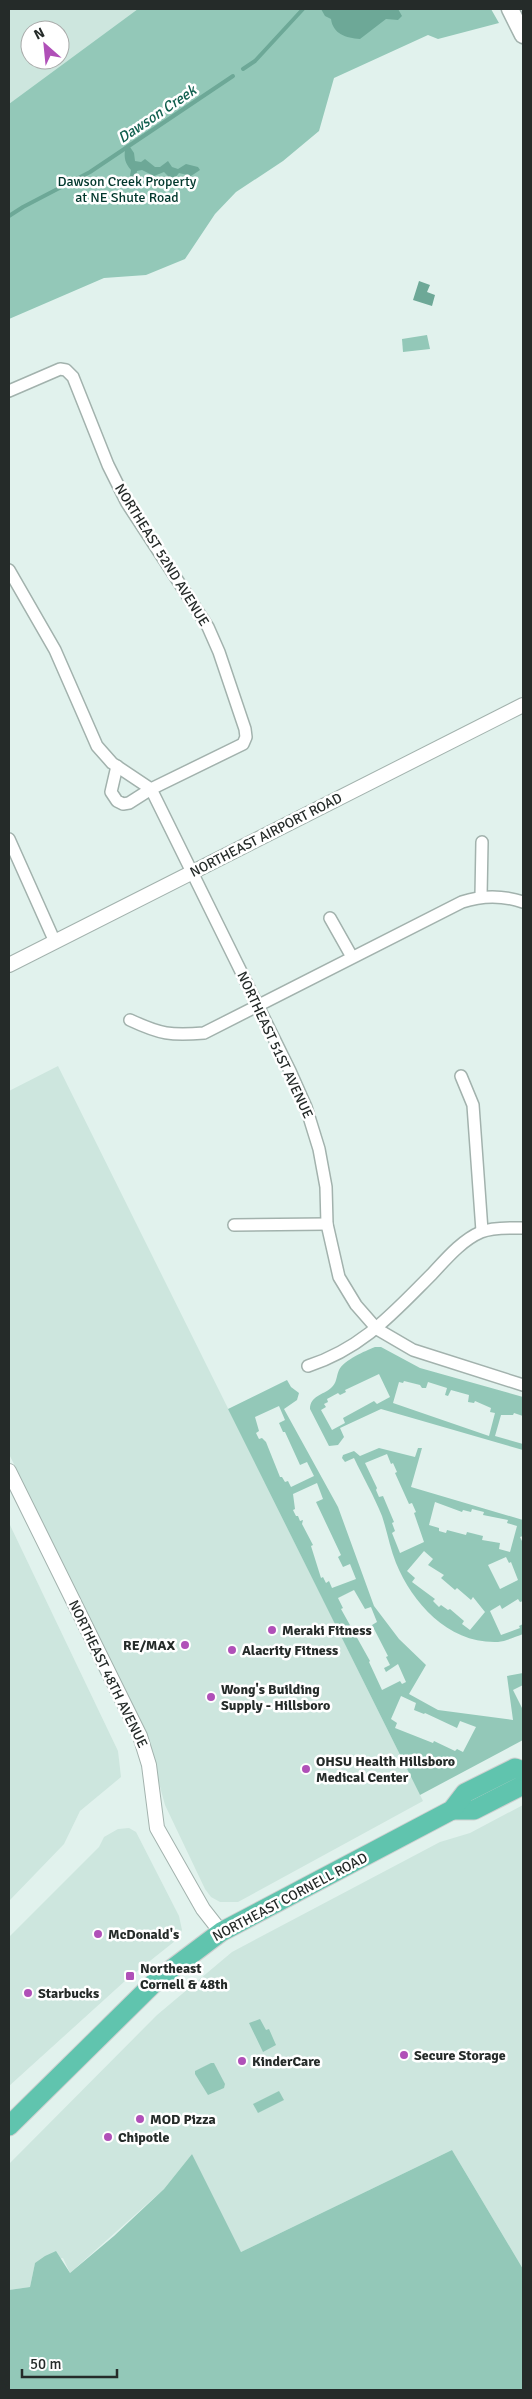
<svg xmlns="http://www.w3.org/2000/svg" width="532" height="2399" font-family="Signika,sans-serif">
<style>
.built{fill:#cde6de;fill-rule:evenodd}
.green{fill:#93c8b8;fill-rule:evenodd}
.water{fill:#6da897}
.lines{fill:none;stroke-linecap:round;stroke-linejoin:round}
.stream{stroke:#6da897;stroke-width:4}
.minor-casing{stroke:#a2b2ad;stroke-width:14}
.tertiary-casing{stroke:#a2b2ad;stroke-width:16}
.secondary-casing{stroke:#a2b2ad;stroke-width:19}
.trunk-casing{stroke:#cfd0d0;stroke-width:21}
.minor{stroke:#fff;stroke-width:11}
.tertiary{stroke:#fff;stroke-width:14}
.secondary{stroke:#fff;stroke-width:16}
.trunk{stroke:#60c4ae;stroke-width:19}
.poi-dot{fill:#b050b8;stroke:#fff;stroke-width:2}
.labels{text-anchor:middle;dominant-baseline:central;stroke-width:5;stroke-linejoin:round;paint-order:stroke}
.park-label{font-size:14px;fill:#00372c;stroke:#fff}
.street-label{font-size:14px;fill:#252b29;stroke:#fff}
.poi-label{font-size:14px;font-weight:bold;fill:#252b29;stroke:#fff;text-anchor:start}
.water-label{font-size:15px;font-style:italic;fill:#105f4e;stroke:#fff}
</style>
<rect width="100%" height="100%" fill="#e1f2ed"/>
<g class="built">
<path d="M9,9H162L9,127ZM30,30H60V60H30Z"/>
<polygon points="58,1066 423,1801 238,1902 220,1902 211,1897 205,1889 165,1805 146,1735 9,1454 9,1091"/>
<polygon points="9,1523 118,1751 121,1777 80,1811 64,1844 9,1901"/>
<polygon points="523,1805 523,2269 452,2150 241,2252 192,2154 164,2189 70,2273 63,2258 35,2263 30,2287 9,2290 9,2164 157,2015 232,1952 440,1842 470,1833"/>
<polygon points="129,1828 136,1832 179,1916 182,1930 175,1941 126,1980 9,2086 9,1937 99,1847 104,1837 118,1829"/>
</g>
<g class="green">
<polygon points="138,9 491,9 499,23 438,39 428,35 334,78 319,131 283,161 236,192 215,214 185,259 146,275 104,278 9,319 9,104"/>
<polygon points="427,335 430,349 403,352 402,339"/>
<path d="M375,1347H381L420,1368L523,1397V1416L514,1413L513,1415H501L495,1436L523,1444V1450L381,1409L340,1428L344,1437L338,1445L329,1446L310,1409C310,1396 323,1395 331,1388C337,1383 336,1377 339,1370C344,1360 365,1351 375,1347ZM379,1374L390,1397L377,1404L374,1401L343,1418L345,1423L332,1430L321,1410L326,1407L324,1404L328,1402L327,1399L338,1393L340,1395L346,1392L345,1390ZM404,1381L420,1385L422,1388H426L428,1382L447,1388L445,1395L448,1396L451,1390L469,1395L468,1402L474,1403L475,1401L491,1408L490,1412L495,1413L489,1436L393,1403L399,1382L403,1383Z"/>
<path d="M287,1380L291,1387L299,1393L297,1400L284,1409L338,1507L374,1606L399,1639L426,1665L409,1694L438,1710L513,1720L507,1676L523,1673V1685L513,1690L523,1710V1740L420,1795L228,1409ZM279,1406L285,1420L279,1423L283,1432H285L300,1465L307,1462L314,1476L291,1487L288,1481L285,1482L282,1477H280L266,1442L262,1438L259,1439L256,1433L259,1431L255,1417ZM317,1483L323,1499L316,1502L341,1555L338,1557L343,1567L350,1564L356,1579L332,1588L329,1581L326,1583L323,1577L321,1578L311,1546L313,1545L302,1524L303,1520L300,1521L298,1516H296L293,1510L295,1509L293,1494ZM354,1590L365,1609L371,1607L377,1622L372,1625L388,1656L386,1657L390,1665L384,1668L386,1672L398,1664L406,1682L402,1684L400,1681L382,1690L369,1662L370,1661L341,1609L343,1608L338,1598ZM401,1696L416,1703L414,1710L424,1714L425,1713L457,1728L460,1721L476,1727L463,1752L457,1749L455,1751L434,1741L433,1743L395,1728L397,1723L391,1719Z"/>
<path d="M379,1448L415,1457L418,1448H422L411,1487L523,1520V1536L520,1537L523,1543V1601L520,1602L518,1599L502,1609L500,1605L490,1611L501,1635L520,1628L519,1626L523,1624V1634C515,1637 506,1641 498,1642C449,1644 413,1604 396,1563C390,1548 387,1531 382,1516C374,1496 363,1477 354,1458L345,1462L342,1458L343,1455L354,1451L360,1456ZM387,1454L391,1464L393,1463L397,1472L395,1473L409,1504L412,1503L416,1512L414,1513L424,1542L400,1553L392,1533L395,1531L392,1523L394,1522L383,1496L379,1497L376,1490L377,1488L365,1463ZM435,1502L462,1512L463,1510L471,1512L472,1509L484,1512L483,1515L508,1520L507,1523L517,1526L510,1552L499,1549L500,1543L482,1540L483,1536L467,1532L466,1535L447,1530L446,1533L439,1531V1528L429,1525ZM424,1551L433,1559L428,1565L444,1575L441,1578L455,1590L457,1588L471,1600L473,1597L485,1612L470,1630L462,1624L464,1621L450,1609L448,1610L441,1605L439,1607L433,1601L435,1599L412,1582L415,1578L407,1571ZM506,1557L509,1563L511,1562L518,1580L500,1589L488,1565Z"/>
<polygon points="260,2019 266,2030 269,2029 276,2045 263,2052 249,2023"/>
<polygon points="211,2063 214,2063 225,2084 224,2088 208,2095 195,2074 195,2071"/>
<polygon points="279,2091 284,2100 258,2113 253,2104"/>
<polygon points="452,2150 523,2269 523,2390 9,2390 9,2290 30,2287 35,2263 45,2256 56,2251 70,2273 114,2236 164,2189 192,2154 241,2252"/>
</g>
<g class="water">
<path d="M321,9H398L402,16L398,20L386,19L360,39C346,38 333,34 331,19L325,16Z"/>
<path d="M130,147L134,153L135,161L141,162L145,159L155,167H160L168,161L172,167L178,169L186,164L198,167L200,170L191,176L179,173L175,178L169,177L164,172L154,176L142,170L137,171L136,177L130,176L131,170C125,163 124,158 125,150Z"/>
<polygon points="419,281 430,285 427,292 435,295 432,306 413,300"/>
</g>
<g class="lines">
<g class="stream">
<polyline points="243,69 255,61 303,9"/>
<polyline points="9,216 23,207 90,172 233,76"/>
</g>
<g class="minor-casing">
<g id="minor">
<polyline points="9,391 60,369 66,370 73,377 108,465 127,503 208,627 219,652 245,729 246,737 243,744 151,789 129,803 123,804 117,801 111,792 117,766"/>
<polyline points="9,570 55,650 97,746 112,763 151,789 290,1071 306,1107 319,1149 326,1187 327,1224 339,1277 356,1305 377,1329 413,1350 523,1385"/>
<polyline points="9,839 55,942"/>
<polyline points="481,896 482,842"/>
<polyline points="330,918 352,957"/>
<path d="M130,1020C160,1034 171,1036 204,1033L462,902C483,895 502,895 523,902"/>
<polyline points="461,1076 473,1105 482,1231"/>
<polyline points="234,1225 327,1224"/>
<path d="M308,1366C363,1348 393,1313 432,1274C446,1259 462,1240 481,1232C493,1227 511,1228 523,1228"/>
</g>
</g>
<g class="tertiary-casing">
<g id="tertiary">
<polyline points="9,965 523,705"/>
<polyline points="9,1471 140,1736 149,1765 157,1828 203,1909 221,1932"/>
</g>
</g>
<g class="secondary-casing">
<polyline id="secondary" points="510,9 523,35"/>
</g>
<g class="trunk-casing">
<g id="trunk">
<polyline points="452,1810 474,1810 523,1785"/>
<polyline points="9,2126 156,1981 221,1932 452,1810 465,1793 515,1768 523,1771"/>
</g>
</g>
<use href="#minor" class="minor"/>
<use href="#tertiary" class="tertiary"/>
<use href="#secondary" class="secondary"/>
<use href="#trunk" class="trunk"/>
</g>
<g class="poi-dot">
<circle cx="272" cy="1630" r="5"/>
<circle cx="185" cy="1645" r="5"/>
<circle cx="232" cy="1650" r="5"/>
<circle cx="211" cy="1697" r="5"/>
<circle cx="306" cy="1769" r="5"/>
<circle cx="98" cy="1934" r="5"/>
<rect x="125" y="1971" width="10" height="10" rx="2.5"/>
<circle cx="28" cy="1993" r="5"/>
<circle cx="404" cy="2055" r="5"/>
<circle cx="242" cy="2061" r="5"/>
<circle cx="140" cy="2119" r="5"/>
<circle cx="108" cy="2137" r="5"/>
</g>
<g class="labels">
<g class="park-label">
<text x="127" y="181">Dawson Creek Property<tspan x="127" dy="16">at NE Shute Road</tspan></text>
</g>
<g class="street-label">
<text transform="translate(162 555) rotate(58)">NORTHEAST 52ND AVENUE</text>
<text transform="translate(266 835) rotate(-27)">NORTHEAST AIRPORT ROAD</text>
<text transform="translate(275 1045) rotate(65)">NORTHEAST 51ST AVENUE</text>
<text transform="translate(108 1674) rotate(64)">NORTHEAST 48TH AVENUE</text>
<text transform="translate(290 1897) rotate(-28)">NORTHEAST CORNELL ROAD</text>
</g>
<g class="poi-label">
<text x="282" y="1630">Meraki Fitness</text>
<text x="175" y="1645" text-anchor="end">RE/MAX</text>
<text x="242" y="1650">Alacrity Fitness</text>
<text x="221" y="1689">Wong's Building<tspan x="221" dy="16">Supply - Hillsboro</tspan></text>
<text x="316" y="1761">OHSU Health Hillsboro<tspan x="316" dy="16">Medical Center</tspan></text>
<text x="108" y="1934">McDonald's</text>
<text x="140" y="1968">Northeast<tspan x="140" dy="16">Cornell &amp; 48th</tspan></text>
<text x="38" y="1993">Starbucks</text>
<text x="414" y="2055">Secure Storage</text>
<text x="252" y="2061">KinderCare</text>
<text x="150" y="2119">MOD Pizza</text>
<text x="118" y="2137">Chipotle</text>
</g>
<g class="water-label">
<text transform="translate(157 114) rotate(-34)">Dawson Creek</text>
</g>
</g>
<rect width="532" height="2399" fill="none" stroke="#252b29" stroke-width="20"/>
<g transform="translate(45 45) rotate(333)"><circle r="24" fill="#ffffff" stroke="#a8aaa9"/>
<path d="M0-4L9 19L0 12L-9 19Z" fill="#b050b8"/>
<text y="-8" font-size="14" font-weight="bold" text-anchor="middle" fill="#252b29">N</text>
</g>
<path d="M22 2369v8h95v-8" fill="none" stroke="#252b29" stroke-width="2.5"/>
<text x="30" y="2369" font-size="15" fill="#252b29" stroke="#ffffff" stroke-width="4" paint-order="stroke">50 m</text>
</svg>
